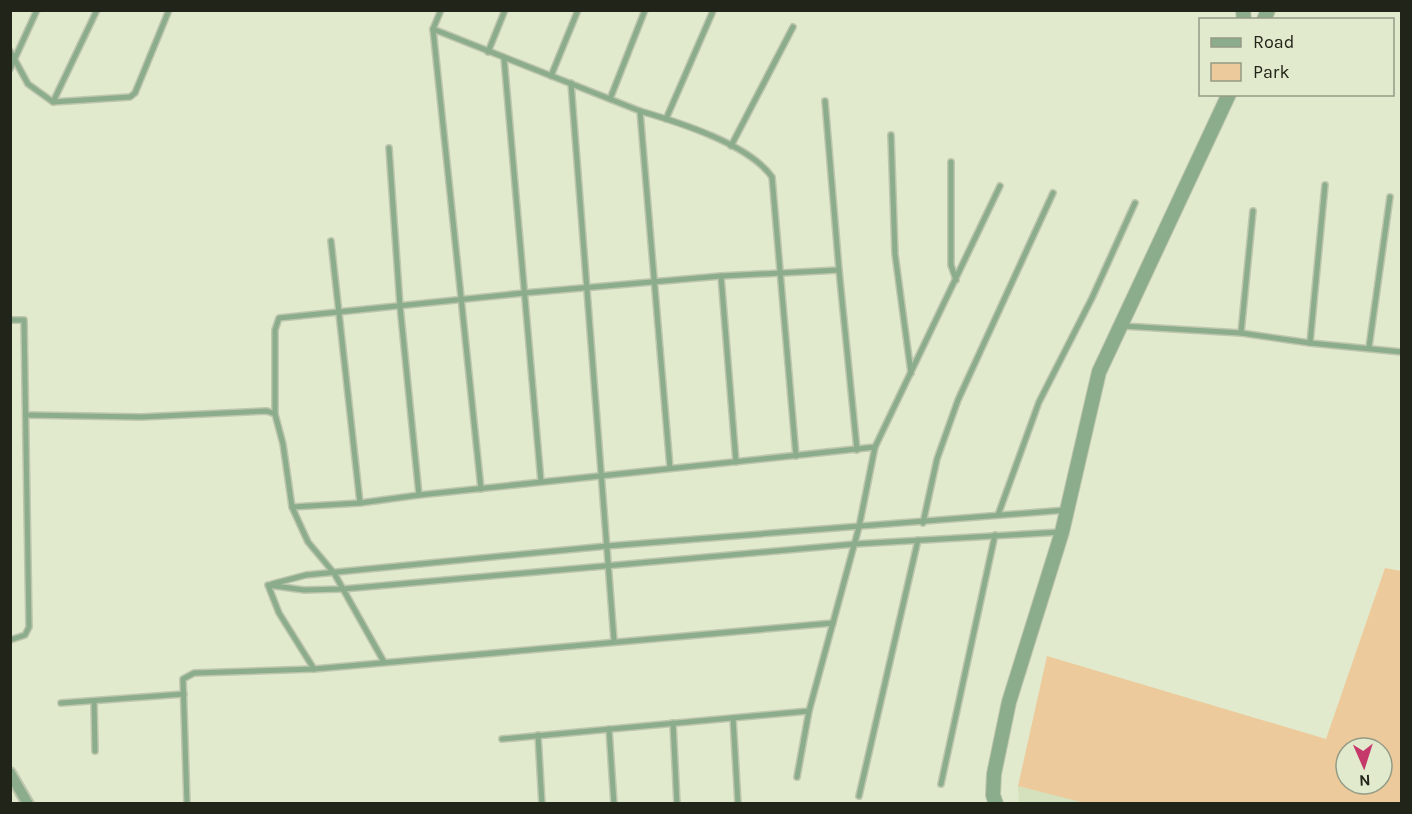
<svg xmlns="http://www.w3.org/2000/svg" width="1412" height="814" font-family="Karla,sans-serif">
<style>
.built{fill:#d5e0bc}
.green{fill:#edca9c;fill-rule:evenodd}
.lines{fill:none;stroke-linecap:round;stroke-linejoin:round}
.service-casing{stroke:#bec6ad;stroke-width:8}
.minor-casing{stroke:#bec6ad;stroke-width:14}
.tertiary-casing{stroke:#bec6ad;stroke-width:16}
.service{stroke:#8cad8b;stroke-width:5}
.minor{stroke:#8cad8b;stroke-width:10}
.tertiary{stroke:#8cad8b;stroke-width:14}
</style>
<rect width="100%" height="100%" fill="#e1eacd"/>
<polygon class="built" points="1018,786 1089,803 1019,803"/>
<path class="green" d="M1385,568L1401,571V803L1089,804L1018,786L1047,656L1326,739ZM1346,748H1382V784H1346Z"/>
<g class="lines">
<g class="service-casing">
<g id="service">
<polyline points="441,10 433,29 481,489"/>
<path d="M433,29L640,111C678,122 749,144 772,177L796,456"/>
<polyline points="10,51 28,84 53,102 130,97 135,93 169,10"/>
<polyline points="488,52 505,10"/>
<polyline points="504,58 541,482"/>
<polyline points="10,69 37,10"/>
<polyline points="551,76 578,10"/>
<polyline points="571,83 614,640"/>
<polyline points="610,99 645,10"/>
<polyline points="825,101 839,270"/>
<polyline points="53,102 97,10"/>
<polyline points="640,111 670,468"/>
<polyline points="666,119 713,11"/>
<polyline points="891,135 895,254 911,373"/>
<polyline points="731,146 793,27"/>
<polyline points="389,148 400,306 419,495"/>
<polyline points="951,162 951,265 956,280"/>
<polyline points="331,241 360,503"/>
<polyline points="721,276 736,462"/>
<polyline points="10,320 24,320 29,627 25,635 10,640"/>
<polyline points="1123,326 1241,333 1310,343 1402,352"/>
<polyline points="1241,333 1253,211"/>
<polyline points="1310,343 1325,185"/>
<polyline points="1369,347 1390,197"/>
<polyline points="275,414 275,330 279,318 524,293 721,276 839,270 857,450"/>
<polyline points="26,415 141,417 267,411 275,414 283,444 292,507 308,542 334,573 384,662"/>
<polyline points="292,507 360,503 419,495 875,447 1000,186"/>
<polyline points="998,515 1039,402 1092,298 1135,203"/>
<polyline points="923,523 937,459 958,400 1053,193"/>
<polyline points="272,584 306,575 607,546 1066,510"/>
<polyline points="314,669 279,613 268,585 304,590 343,589 855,544 1061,532"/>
<polyline points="94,701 95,751"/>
<polyline points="61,703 184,694"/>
<polyline points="733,718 738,804"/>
<polyline points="673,723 677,804"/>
<polyline points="609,729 614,804"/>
<polyline points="538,735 542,804"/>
<polyline points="502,739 809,711 859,527 875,447"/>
<polyline points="797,777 809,711"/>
<polyline points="941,784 995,535"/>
<polyline points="859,796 918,540"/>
<polyline points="187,804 183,679 194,673 314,669 833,623"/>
</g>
</g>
<g class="minor-casing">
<polyline id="minor" points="10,773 28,804"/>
</g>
<g class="tertiary-casing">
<g id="tertiary">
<polyline points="1243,10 1244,20"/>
<polyline points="1264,20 1268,10"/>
<polyline points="996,804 993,795 994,774 1009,702 1062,532 1099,372 1229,94"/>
</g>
</g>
<use href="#service" class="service"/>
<use href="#minor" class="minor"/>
<use href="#tertiary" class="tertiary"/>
</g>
<rect width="1412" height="814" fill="none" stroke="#212419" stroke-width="24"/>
<rect x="1199" y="18" width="195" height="78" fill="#e1eacd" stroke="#949b85" stroke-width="1.5"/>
<rect x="1211" y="38" width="30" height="9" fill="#8cad8b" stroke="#949b85" stroke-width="1.5"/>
<text x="1253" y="48" font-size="18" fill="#212419">Road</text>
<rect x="1211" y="63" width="30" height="18" fill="#edca9c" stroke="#949b85" stroke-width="1.5"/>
<text x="1253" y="78" font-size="18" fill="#212419">Park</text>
<g transform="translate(1364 766) rotate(177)"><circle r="28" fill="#e1eacd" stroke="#949b85" stroke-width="1.5"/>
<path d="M0-4.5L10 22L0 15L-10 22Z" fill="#c5386a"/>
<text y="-9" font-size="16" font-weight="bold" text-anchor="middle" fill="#212419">N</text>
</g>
</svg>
